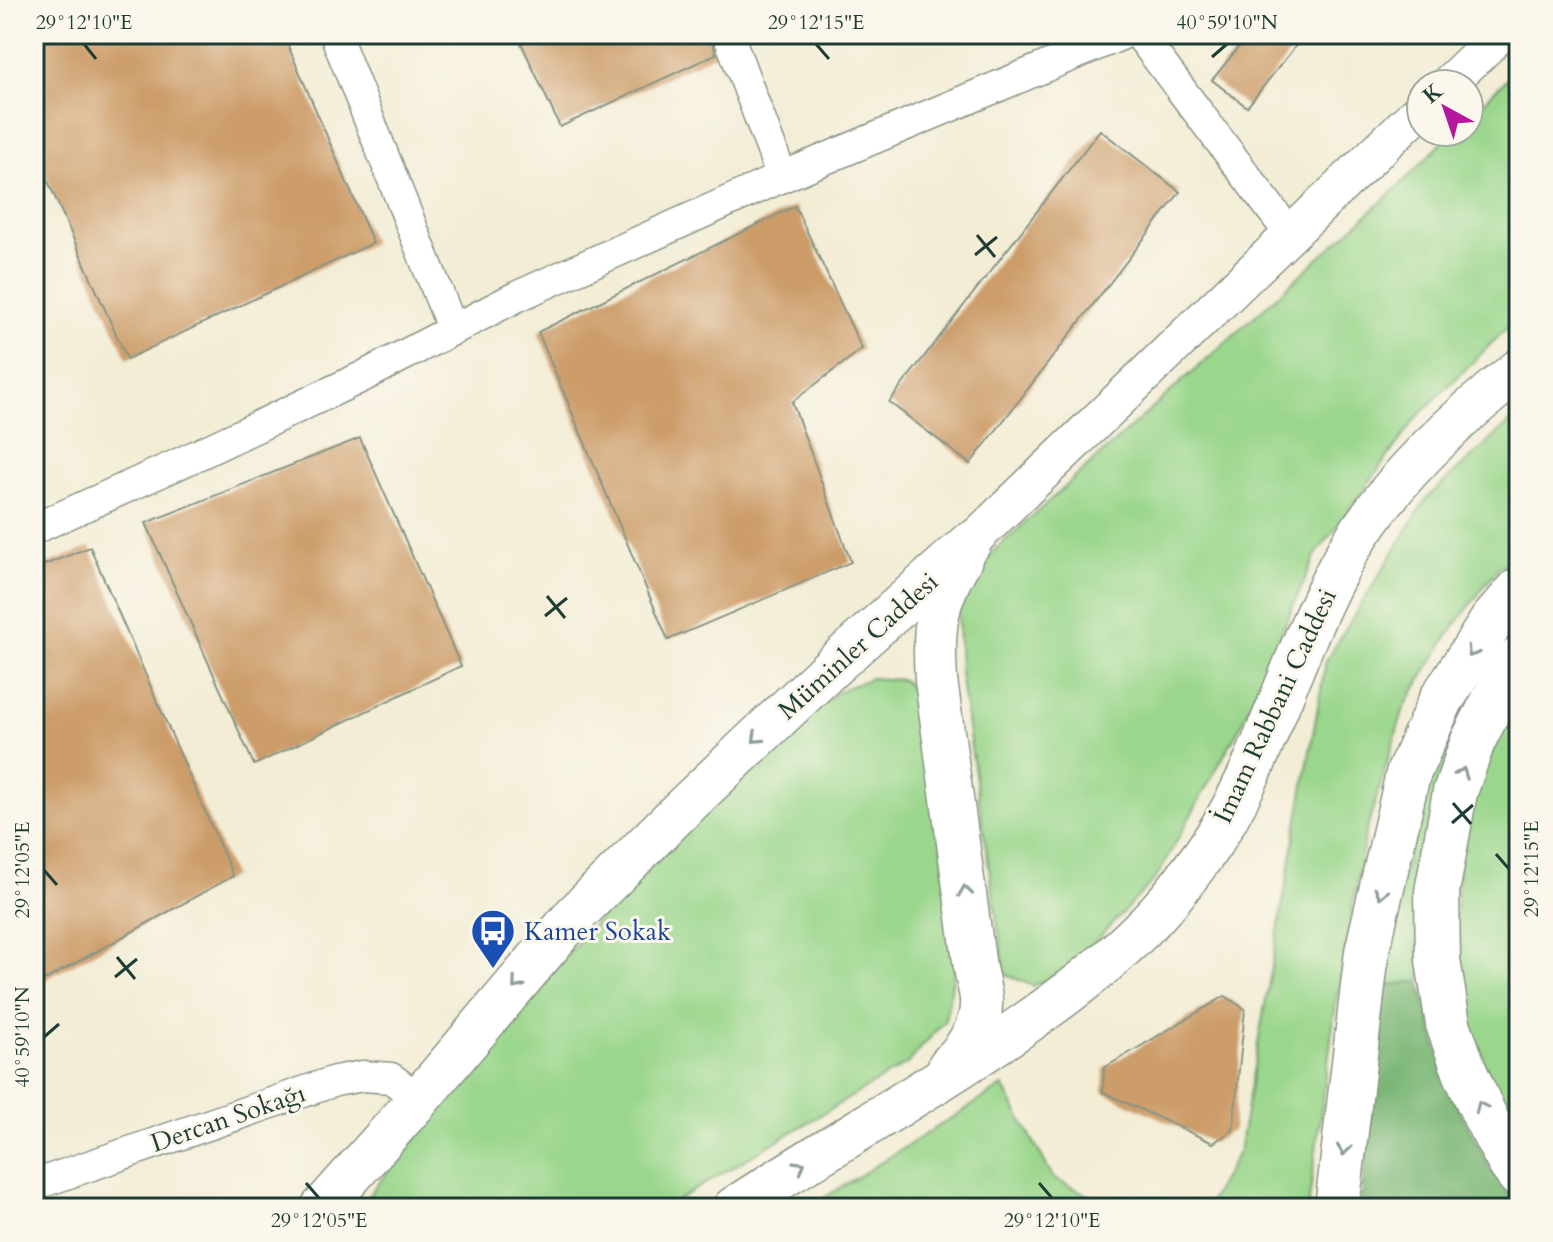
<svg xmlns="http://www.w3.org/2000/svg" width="1553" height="1242" font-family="Cardo,serif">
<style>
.green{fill:#9ad68b;stroke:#5c8a60;stroke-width:2}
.forest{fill:#7bb777;stroke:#4d7a56;stroke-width:2}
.building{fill:#cc9c69}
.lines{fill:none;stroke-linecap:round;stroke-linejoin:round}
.minor-casing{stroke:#899585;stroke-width:33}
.tertiary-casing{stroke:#899585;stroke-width:39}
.secondary-casing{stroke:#899585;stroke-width:45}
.motorway-casing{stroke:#899585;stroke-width:47}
.minor{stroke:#fff;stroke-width:30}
.tertiary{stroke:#fff;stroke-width:36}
.secondary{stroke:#fff;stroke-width:42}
.motorway{stroke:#fff;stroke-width:44}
.oneway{stroke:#8f9e9a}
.ticks{fill:none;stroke:#1f3d34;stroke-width:3}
.labels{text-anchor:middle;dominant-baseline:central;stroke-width:6;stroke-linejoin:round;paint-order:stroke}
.street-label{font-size:26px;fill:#1f3d34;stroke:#fbf7ec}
.transit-label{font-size:26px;fill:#164399;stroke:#fbf7ec;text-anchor:start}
.neatline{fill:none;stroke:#1f3d34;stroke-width:3}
.ticks-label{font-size:20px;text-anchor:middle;fill:#1f3d34}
</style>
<rect width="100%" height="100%" fill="#fbf7ec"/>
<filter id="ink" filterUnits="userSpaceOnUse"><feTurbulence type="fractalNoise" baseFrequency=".0125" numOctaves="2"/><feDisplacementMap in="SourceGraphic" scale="16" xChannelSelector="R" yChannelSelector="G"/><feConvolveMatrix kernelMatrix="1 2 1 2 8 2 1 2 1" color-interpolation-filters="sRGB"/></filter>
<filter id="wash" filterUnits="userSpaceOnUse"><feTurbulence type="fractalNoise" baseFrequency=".006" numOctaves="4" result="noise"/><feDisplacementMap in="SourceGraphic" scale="32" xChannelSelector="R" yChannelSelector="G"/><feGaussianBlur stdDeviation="1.8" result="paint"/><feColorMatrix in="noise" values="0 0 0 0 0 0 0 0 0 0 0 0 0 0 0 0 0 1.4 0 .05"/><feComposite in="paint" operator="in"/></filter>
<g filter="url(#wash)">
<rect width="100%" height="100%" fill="#f3edd6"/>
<g class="green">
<polygon points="1519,67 1519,320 1508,327 1417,417 1315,556 1241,725 1156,878 1069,969 1033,986 1005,974 960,674 957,584 1398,187 1453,132 1469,132 1469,116"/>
<polygon points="1519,414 1519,552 1497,569 1448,635 1404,708 1365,835 1337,995 1308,1208 1206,1208 1239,1151 1326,661 1427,498"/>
<polygon points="1519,611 1519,630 1508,645 1420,981 1384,986 1389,927 1438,741"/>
<polygon points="871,678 903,680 927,707 955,968 945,1020 908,1063 664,1208 358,1208 586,932 691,827 838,691"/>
<polygon points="1519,697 1519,1136 1487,1074 1465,1006 1455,927 1460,849 1476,783"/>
<polygon points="1003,1086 1054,1179 1117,1208 808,1208"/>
</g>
<polygon class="forest" points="1420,981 1448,1089 1492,1171 1519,1208 1360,1208 1384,986"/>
<g id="blocks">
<g class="building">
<polygon points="34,34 283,34 373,243 127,359 34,150"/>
<polygon points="517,34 710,34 716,54 560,127"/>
<polygon points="1249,34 1305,34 1247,107 1212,80"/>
<polygon points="1100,130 1180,192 970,464 889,402"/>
<polygon points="795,206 862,349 792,402 851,562 668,640 538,332"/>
<polygon points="360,438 461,666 254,765 146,523"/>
<polygon points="90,547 233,876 34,986 34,569"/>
<polygon points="1225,996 1245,1009 1233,1130 1213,1143 1103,1092 1104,1068"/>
</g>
</g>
</g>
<g filter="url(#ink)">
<use href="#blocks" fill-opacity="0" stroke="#899585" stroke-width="2"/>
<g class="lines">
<g class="minor-casing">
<g id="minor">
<polyline points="335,34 453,330"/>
<polyline points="728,34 782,177"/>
<polyline points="1139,34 1290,234"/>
<polyline points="34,529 176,465 362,377 516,297 782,177 1123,34"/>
<polyline points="34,1185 335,1081 363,1076 391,1078 419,1099"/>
</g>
</g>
<g class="tertiary-casing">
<g id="tertiary">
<polyline points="1448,84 1500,34"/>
<polyline points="970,543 1421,109"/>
</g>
</g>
<g class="secondary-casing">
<g id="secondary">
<path d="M949,1066C966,1049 983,1025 981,999C980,989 977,978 975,968L936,680C933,630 934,604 961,559"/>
<polyline points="322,1208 419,1099 575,915 680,811 759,736 834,665 970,543"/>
<path d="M734,1208C817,1154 903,1105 985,1051C1050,1008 1116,961 1167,902C1180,887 1192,870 1204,854C1252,787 1276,705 1309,630C1321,603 1334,575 1349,549C1392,479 1454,420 1519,370"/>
</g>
</g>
<g class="motorway-casing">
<g id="motorway">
<polyline points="1519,659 1501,686 1473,741 1455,792 1437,892 1438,960 1448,1024 1465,1072 1486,1119 1510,1163 1519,1175"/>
<polyline points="1337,1208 1367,952 1408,774 1441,700 1492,621 1519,590"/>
</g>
</g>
<use href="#minor" class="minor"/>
<use href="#tertiary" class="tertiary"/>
<use href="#secondary" class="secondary"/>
<use href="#motorway" class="motorway"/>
</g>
<defs><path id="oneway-chevron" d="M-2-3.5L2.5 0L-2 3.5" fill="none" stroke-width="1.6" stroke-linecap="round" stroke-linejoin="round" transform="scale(2)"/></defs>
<g class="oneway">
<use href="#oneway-chevron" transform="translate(1472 652) rotate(123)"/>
<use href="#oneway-chevron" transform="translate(757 738) rotate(137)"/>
<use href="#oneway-chevron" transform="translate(1462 773) rotate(-70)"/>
<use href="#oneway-chevron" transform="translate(965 891) rotate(-98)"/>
<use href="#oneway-chevron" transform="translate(1381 893) rotate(103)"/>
<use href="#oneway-chevron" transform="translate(517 984) rotate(130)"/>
<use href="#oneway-chevron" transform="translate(1481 1107) rotate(-114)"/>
<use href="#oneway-chevron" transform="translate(1344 1150) rotate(97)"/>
<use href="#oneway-chevron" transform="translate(800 1166) rotate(-32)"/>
</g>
</g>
<path class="ticks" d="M84,44L96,59M816,44L829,59M1212,57L1227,44M977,235L995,257M975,255L997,237M547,596L565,618M545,616L567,598M1453,803L1471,824M1452,823L1473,805M1496,854L1509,869M44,870L57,885M117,957L135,979M115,977L137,959M44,1037L59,1024M306,1183L319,1198M1039,1183L1052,1198"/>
<defs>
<g id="bus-pin" transform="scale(2.3)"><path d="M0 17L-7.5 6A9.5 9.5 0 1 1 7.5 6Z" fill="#1a4fb4" stroke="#fbf7ec"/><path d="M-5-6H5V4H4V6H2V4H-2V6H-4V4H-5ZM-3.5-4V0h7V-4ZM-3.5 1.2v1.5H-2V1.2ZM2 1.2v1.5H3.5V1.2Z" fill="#fff"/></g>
</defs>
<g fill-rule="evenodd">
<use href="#bus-pin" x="493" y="931"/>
</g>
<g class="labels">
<g class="street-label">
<text transform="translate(858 646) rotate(-42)">Müminler Caddesi</text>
<text transform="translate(1275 706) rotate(-65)">İmam Rabbani Caddesi</text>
<text transform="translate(228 1118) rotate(-19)">Dercan Sokağı</text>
</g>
<g class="transit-label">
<text x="524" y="931">Kamer Sokak</text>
</g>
</g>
<rect width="1553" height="1242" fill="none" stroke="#fbf7ec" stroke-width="88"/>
<g transform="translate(1445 108) rotate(320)"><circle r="38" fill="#fbf7ec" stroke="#a3ada2" stroke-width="2"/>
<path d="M0-6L14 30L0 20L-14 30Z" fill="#b5179e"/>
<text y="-12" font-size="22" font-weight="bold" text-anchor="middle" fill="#1f3d34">K</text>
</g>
<rect x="44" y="44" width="1465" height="1154" class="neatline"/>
<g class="ticks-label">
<text x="84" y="29">29°12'10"E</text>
<text x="816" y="29">29°12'15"E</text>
<text x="1227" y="29">40°59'10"N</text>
<text transform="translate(1531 869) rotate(-90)" y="7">29°12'15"E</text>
<text transform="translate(22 870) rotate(-90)" y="7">29°12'05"E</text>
<text transform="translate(22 1037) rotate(-90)" y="7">40°59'10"N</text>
<text x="319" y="1227">29°12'05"E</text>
<text x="1052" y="1227">29°12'10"E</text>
</g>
</svg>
